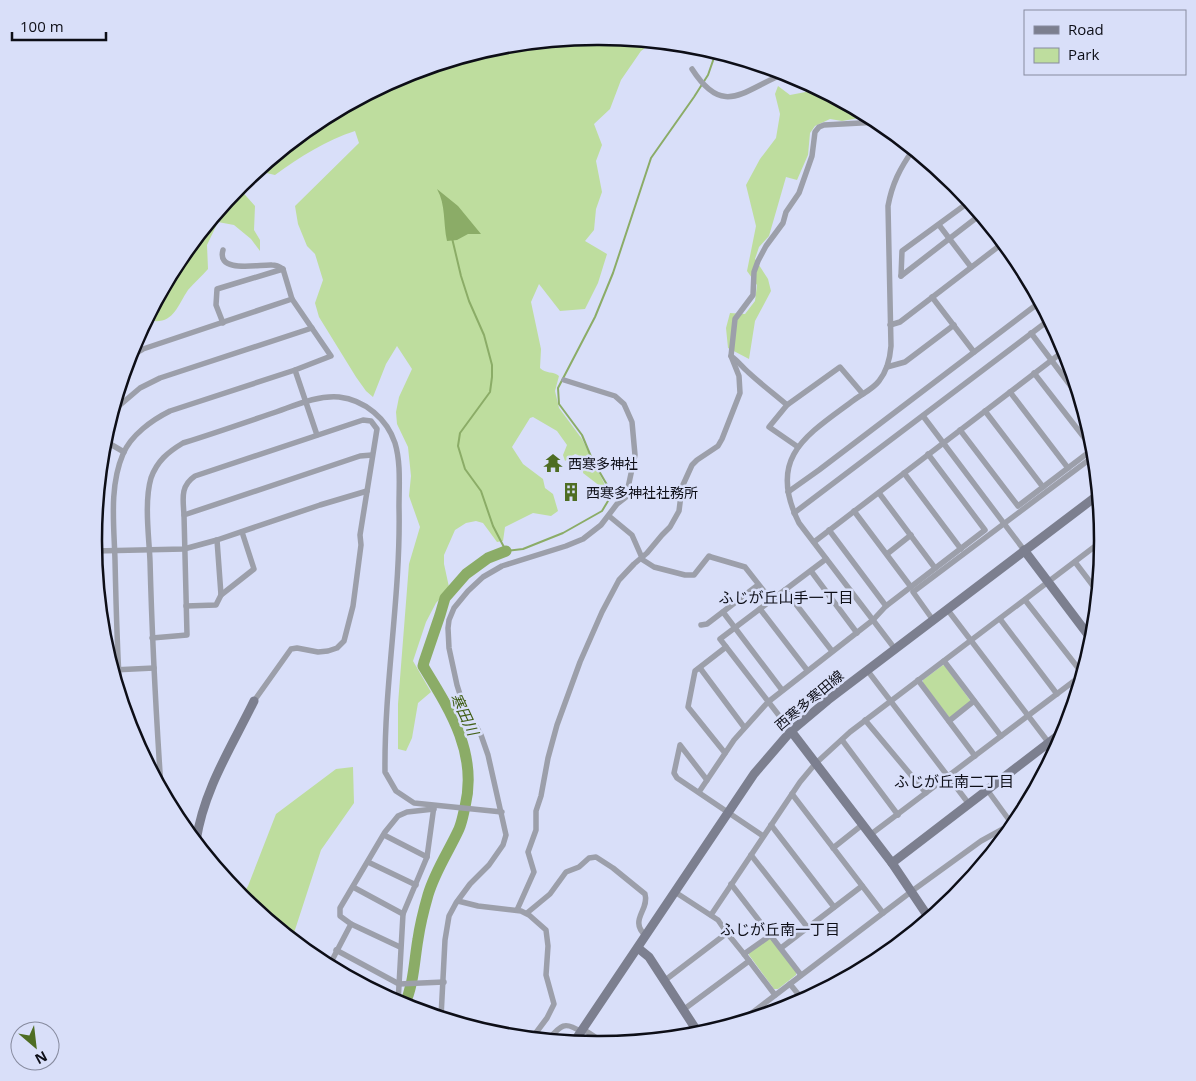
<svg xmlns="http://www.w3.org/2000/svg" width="1196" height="1081" font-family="'Open Sans','Noto Sans JP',sans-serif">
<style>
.green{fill:#bedd9e}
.water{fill:#8bac67}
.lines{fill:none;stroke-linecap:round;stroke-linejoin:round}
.stream{stroke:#8bac67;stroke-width:2}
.river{stroke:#8bac67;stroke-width:11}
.street{stroke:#9c9faa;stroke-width:5.5}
.secondary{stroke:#7c7f8f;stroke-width:9}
.labels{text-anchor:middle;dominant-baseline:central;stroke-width:5;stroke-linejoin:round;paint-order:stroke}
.poi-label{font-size:14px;fill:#0d0e17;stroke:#d9dff9;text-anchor:start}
.street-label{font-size:14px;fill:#0d0e17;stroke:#d9dff9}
.neighbourhood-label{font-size:15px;fill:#0d0e17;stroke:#d9dff9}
.water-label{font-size:15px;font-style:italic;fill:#405e15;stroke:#d9dff9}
.rim{fill:none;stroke:#0d0e17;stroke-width:2.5}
</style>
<rect width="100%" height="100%" fill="#d9dff9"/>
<g class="green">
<path d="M598,36L653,42L641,51L621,80L610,109L594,124L602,145L596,161L602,192L596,209L594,230L585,241L607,254L598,283L585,309L560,311L539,284L531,302L541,349L540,368C545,374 554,371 559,376L555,391L559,408L582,439L607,489L605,490L583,473L584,463L578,455L575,454L565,461L563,455L567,445L557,431L533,417L530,418L512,447L523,464L543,479L545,488L553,494L558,511L551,516L533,513L505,527L503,541L497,542L483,523L476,521L466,523L455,530L444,555V564L449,587L447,591L436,603L426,622L413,661L431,692L418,703L412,738L406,751L398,749V704L409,564L420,527L409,496L411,476L408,447L397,424L396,412L399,397L412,369L397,346L386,364L373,397L366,391L356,377L319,317L315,303L323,280L315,254L307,246L298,224L295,206L359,143L355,131C326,140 300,157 275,175L258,171L318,121L405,75L500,46Z"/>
<polygon points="778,86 790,95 816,90 823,99 842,102 865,114 866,117 842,121 830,119 815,126 810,133 808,155 797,180 786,177 769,236 759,247 755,259 768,279 771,291 755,321 749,359 728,348 726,328 730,313 745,314 755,301 757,285 747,271 756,226 746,185 760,159 776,138 780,114 775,94"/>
<path d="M239,188L255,206L254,230L260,240V251L251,239L234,225L218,222L207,245L208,269C202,276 194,283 188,290C176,308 173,326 147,320L179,260Z"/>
<polygon points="943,665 945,666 970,700 970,703 951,717 949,717 923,683 923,680"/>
<polygon points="353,767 354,803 321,850 292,939 241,897 248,886 276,814 336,769"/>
<polygon points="768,938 771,939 796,971 796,975 778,989 774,989 749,955 749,953"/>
</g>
<path class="water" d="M437,189L458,206L481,234H468L457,240L447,241C443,223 446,205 437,189Z"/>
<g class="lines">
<polyline class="stream" points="452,238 461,276 469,301 484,335 492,365 492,377 490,392 460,433 458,446 465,469 481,491 493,526 506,551 523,549 563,533 602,511 608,501 610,490 592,459 582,435 559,404 558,388 595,317 613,273 651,158 694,97 708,75 716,52"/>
<path class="river" d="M404,1006C414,984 414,962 418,939C420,925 424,909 428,895C435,871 449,851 459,829C462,822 463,815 465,807C478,753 450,710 423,666L424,662L440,615L445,598L466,574L488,558L506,551"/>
<g class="street">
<path d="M692,69C724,119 744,89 786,73"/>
<polyline points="939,225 971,267"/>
<path d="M223,250C216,274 260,264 272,265C276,265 280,267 283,269"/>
<polyline points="901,276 902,251 969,202"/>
<polyline points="901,276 980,215"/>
<polyline points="932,297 974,352"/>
<polyline points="223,323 216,305 217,289 283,269 292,299"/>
<polyline points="890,325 900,322 1003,243"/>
<polyline points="1031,333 1079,397"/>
<path d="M731,356C738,361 742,367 748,372C761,384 774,394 787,405"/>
<polyline points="129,357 143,349 292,299 331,356 295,370 317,435"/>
<polyline points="887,367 905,362 954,325"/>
<polyline points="1010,392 1068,468"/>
<polyline points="113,411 140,388 160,378 312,328"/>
<polyline points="985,411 1043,487"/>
<polyline points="923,416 1024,550"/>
<polyline points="960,430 1018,506 1093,449 1034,373"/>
<polyline points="103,443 112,445 124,452"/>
<polyline points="798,447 769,427 787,405 840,367 863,394"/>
<polyline points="904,473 961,549"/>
<polyline points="788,492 819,470 1040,302"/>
<polyline points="879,493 935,568"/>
<polyline points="854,511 911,587"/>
<polyline points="794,513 1049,320"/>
<path d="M184,515C183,499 180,486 195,476L363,420L371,421L377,429L360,535L361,545L353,606L344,641L337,648L328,651L318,652L297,648L291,649L254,701"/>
<polyline points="609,516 632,535 643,560 654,567 685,575 694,575 709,556 711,557 745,567 771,600"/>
<polyline points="829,530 886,606 985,530 928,454"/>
<polyline points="217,540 221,595"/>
<polyline points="814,542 1065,350"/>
<polyline points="95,551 184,549 217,540 320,505 367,491"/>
<polyline points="887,554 911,535"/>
<polyline points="1075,562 1097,591"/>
<polyline points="811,571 857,633"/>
<polyline points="785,590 832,651"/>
<polyline points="1025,600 1082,673"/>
<polyline points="186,606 216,605 221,595 254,569 242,532"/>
<polyline points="760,609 807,670"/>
<polyline points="947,609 1055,751"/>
<polyline points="723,612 782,690"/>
<polyline points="1000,619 1057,694"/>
<polyline points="933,620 913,592 1094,456"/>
<polyline points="701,625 707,624 758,585"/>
<polyline points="152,638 187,635 184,515 360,456 372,455"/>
<path d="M895,649L799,523C766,457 807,435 854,400C862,394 873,389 879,381C887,371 890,359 891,346L888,206C892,184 900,168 913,150"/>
<polyline points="944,661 1001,736"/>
<polyline points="700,668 744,727"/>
<polyline points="113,670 154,668"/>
<polyline points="867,670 969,804"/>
<polyline points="918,680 975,756"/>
<path d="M120,694C117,649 116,605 115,560C114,525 109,487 123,454C131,435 152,420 170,411L295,370"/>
<polyline points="865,720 926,793"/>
<polyline points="949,721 974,701"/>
<polyline points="791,731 720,639 826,559"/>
<polyline points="842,740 898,815"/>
<polyline points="725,753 688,707 695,671 726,647"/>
<polyline points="707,780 680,745 674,773 677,778 763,836"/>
<path d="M161,788C156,713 152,637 150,561C149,537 144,502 151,478C157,461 168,452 183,443C212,434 241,424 270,414C292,407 315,395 339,397C365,400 387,419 395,443C401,463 399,486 399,507C401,595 384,683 385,772L396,791L414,803L502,812"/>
<polyline points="988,791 1012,824 1016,822"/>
<polyline points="699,792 734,740 768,702 873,620 886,606"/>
<polyline points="792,794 883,913"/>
<polyline points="771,825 834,907"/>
<polyline points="384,835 427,857"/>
<polyline points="870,835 1082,675"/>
<polyline points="833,848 862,825"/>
<polyline points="751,855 808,928"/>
<polyline points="368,862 416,885"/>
<polyline points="731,884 801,975"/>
<polyline points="353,887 403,914"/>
<polyline points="458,901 478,906 521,911 529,915 546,930 548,946 546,975 554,1004 547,1018 532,1038"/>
<polyline points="517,910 534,872 528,852 536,830 536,811 541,796 548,758 557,725 580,662 602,612 619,580 634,564 647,553 662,535 670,527 679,511 682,487 692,465 697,460 718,446 722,439 740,393 739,376 731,356 735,319 753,295 754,272 758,261 766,246 783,223 786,212 799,193 812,156 815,132 819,127 824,125 879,122"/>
<path d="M527,913L550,894L566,872L579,867L589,858L596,857L613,868L645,894C650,910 628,920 646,936"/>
<polyline points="711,915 800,782 815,764 850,732 1102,541"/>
<polyline points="351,924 400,947"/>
<polyline points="727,933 744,954"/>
<polyline points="771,935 744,954 775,995"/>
<polyline points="781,948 862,886"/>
<polyline points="336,950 399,984 444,982"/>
<polyline points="874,962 892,949"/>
<polyline points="329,966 351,924 340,916 340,908 385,832 398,816 407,812 434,809"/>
<polyline points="664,981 727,933 718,920 675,892"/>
<polyline points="790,984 803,1000"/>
<polyline points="398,1003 403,914 427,857 434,806"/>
<polyline points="683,1010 749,961"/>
<polyline points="441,1017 445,940 449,916 456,903 470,884 489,865 503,845 506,835 488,755 481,735 462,701 457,685 449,648 448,628 449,620 454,608 468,591 483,577 502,566 566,546 583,539 601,525 617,504 626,497 635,455 632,422 624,404 615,396 564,380"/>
<polyline points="740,1022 912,891 981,841 1012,824"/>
<polyline points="583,1029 606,1044"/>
<path d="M548,1040C560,1026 564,1020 581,1032"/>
</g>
<g class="secondary">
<polyline points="1024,550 1092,640"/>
<polyline points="791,731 892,863 929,918"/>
<path d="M196,841C204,789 231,748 254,701"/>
<polyline points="892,863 1064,731"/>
<polyline points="638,948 649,957 699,1034"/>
<polyline points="574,1042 754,774 791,731 828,700 1098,495"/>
</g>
</g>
<defs>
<g id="temple-bare" transform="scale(1.5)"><path d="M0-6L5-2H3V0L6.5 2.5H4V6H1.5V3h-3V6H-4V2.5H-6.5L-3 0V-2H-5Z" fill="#4e6d23" stroke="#d9dff9" stroke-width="2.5" paint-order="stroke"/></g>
<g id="building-bare" transform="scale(1.5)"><path d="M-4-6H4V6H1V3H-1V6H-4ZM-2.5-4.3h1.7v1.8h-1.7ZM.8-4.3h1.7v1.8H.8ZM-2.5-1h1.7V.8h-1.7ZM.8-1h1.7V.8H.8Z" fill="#4e6d23" stroke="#d9dff9" stroke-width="2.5" paint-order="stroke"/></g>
</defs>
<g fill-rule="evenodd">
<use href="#temple-bare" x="553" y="463"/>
<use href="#building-bare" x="571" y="492"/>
</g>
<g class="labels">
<g class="poi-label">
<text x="568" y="463">西寒多神社</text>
<text x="586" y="492">西寒多神社社務所</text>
</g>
<g class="street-label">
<text transform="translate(809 700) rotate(-40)">西寒多寒田線</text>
</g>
<g class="neighbourhood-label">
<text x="786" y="597">ふじが丘山手一丁目</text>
<text x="954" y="781">ふじが丘南二丁目</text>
<text x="780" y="929">ふじが丘南一丁目</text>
</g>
<g class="water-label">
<text transform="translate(465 714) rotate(65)">寒田川</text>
</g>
</g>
<path d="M0 0H1196V1081H0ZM597 45H599A495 495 0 0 1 1094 540V541A495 495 0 0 1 599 1036H597A495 495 0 0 1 102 541V540A495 495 0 0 1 597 45Z" fill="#d9dff9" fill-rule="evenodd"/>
<path class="rim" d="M597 45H599A495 495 0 0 1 1094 540V541A495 495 0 0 1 599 1036H597A495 495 0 0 1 102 541V540A495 495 0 0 1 597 45Z"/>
<rect x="1024" y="10" width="162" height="65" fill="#d9dff9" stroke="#878b9f"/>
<rect x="1034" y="26" width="25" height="8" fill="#7c7f8f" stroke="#878b9f"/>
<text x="1068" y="35" font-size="15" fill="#0d0e17">Road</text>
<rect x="1034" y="48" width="25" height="15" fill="#bedd9e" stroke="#878b9f"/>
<text x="1068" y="60" font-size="15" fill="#0d0e17">Park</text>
<g transform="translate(35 1046) rotate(152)"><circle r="24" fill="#d9dff9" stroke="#878b9f"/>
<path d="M0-4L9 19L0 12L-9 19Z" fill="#4e6d23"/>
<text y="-8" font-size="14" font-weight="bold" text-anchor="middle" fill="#0d0e17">N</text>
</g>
<path d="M12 32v8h94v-8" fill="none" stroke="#0d0e17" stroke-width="2.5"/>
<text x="20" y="32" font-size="15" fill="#0d0e17" stroke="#d9dff9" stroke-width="4" paint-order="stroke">100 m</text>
</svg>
